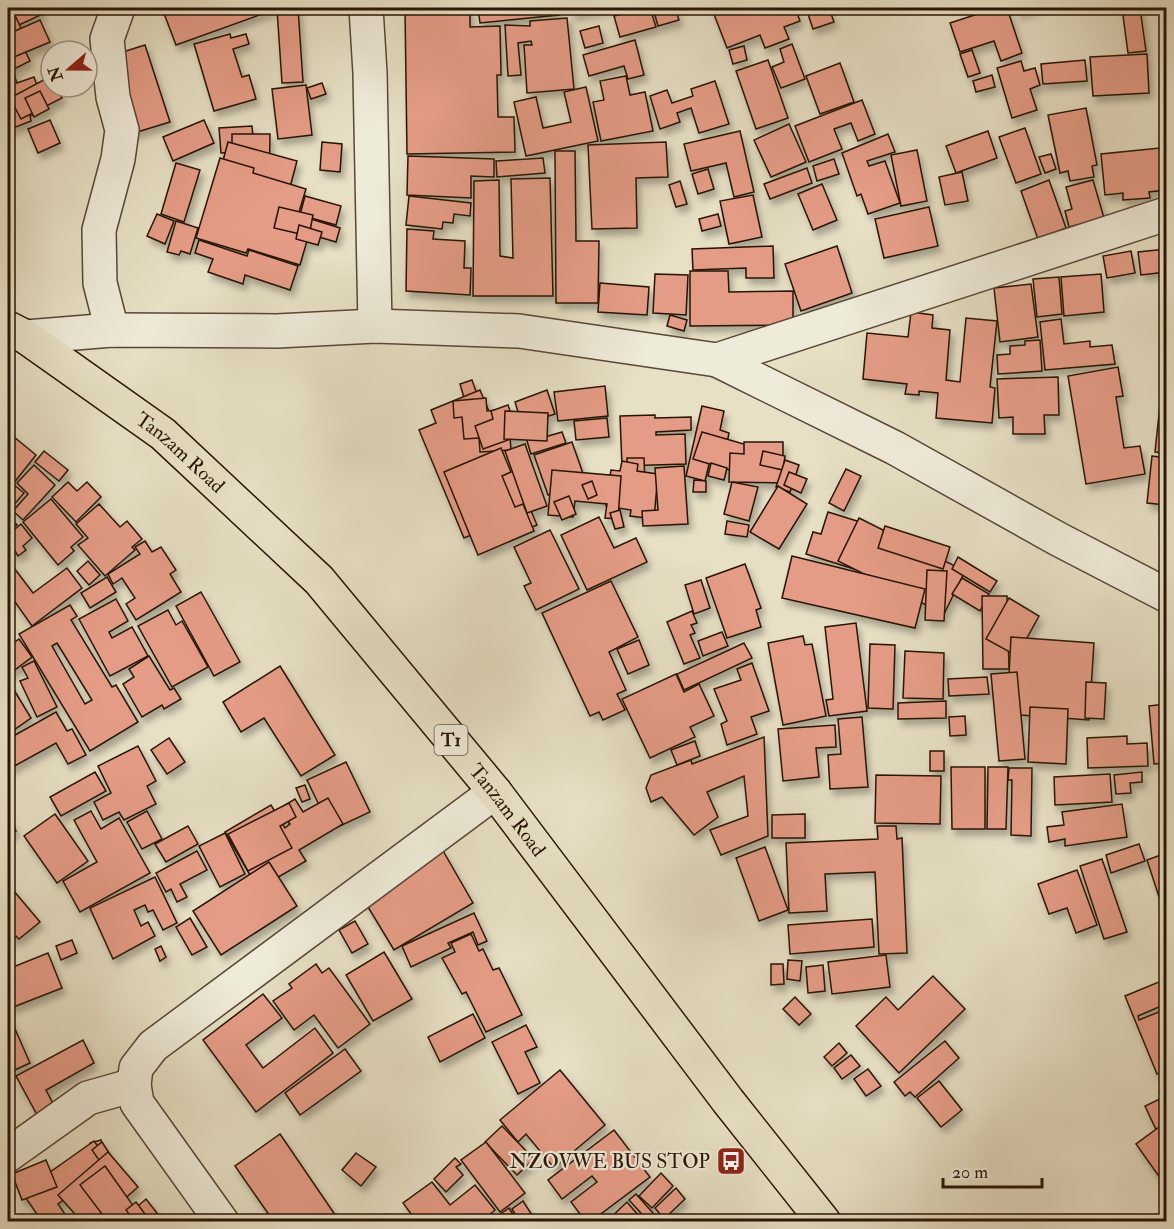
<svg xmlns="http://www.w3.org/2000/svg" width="1174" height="1229" font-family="'IM FELL Double Pica',serif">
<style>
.building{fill:#e59c86;stroke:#281406;stroke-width:1.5;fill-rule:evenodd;filter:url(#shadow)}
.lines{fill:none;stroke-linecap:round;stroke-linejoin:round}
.minor-casing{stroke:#584736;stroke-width:36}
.highway-casing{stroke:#281406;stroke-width:36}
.minor{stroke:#efebd9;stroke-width:33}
.highway{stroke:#e7e0c5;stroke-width:33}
.labels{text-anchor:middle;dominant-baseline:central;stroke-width:4.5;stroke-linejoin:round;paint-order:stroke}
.shield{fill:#efebd9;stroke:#645445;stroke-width:1.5}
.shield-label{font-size:18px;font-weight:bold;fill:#281406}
.street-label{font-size:20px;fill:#281406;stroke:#efebd9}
.poi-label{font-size:20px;fill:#281406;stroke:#efebd9;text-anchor:end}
</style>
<defs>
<filter id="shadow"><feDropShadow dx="3.5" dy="6" stdDeviation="3" flood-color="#0004"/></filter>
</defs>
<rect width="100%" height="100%" fill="#e7e0c5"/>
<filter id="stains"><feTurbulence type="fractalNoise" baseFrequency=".00333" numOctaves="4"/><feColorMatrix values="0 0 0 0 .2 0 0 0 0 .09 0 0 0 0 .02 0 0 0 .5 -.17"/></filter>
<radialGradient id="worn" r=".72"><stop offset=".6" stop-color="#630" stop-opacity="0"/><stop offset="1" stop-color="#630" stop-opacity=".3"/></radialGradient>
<g class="building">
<polygon points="8,8 40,8 43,14 8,30"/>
<polygon points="162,8 276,8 276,9 176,45"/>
<polygon points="298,8 303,82 282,83 277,9"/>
<polygon points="405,8 470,8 470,27 500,26 501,75 497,75 498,117 514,117 515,152 407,154"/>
<polygon points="478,8 558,8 559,15 480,23"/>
<polygon points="572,8 614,8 573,14"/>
<polygon points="645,8 650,8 656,27 620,37 614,16"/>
<polygon points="653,8 675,8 679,20 658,26"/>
<polygon points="716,8 795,8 800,21 784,27 789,39 765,48 760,35 727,48 712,9"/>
<polygon points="806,8 829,8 834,22 813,29"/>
<polygon points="996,8 1007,8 1022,53 1001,61 994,41 960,52 950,23"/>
<polygon points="1017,8 1037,8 1018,13"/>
<polygon points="1122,8 1140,8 1146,51 1128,53"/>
<polygon points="13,11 22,30 16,33 30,61 8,72 8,13"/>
<polygon points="567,18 574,89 527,93 524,45 532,45 531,41 518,43 521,75 508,76 505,25 530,26 530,21"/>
<polygon points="40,20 50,42 14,57 8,42 8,34"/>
<polygon points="599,26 603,43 585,48 580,31"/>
<polygon points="230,34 231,38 246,34 249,44 233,49 242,77 249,75 256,99 214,111 194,44"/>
<polygon points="635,40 644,75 628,79 624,66 589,76 583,55"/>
<polygon points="792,44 805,79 781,88 772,67 784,62 780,49"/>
<polygon points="145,45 170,122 134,133 110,56"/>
<polygon points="744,46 747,60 733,64 729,50"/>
<polygon points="972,50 980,73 968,77 960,54"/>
<polygon points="1147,54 1149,93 1093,96 1090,57"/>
<polygon points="768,60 788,118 756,129 736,71"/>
<polygon points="1085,60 1087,81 1043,84 1041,64"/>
<polygon points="1021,61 1024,71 1035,68 1040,85 1030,89 1037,110 1012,118 997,68"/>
<polygon points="840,63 854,102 820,114 806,76"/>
<polygon points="8,64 10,64 17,83 34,77 46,110 30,116 31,121 8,130"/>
<polygon points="992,75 995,87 976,92 973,81"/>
<polygon points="51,76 51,87 57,87 62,98 21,119 10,98"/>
<polygon points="626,76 630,95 645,92 653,131 601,141 593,102 604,100 600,81"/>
<polygon points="715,81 729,124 699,133 691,108 677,113 680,122 660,129 650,96 667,90 672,103 693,96 691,89"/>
<polygon points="322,83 326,94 311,99 307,88"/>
<polygon points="306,85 312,135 278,139 272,89"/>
<polygon points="586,87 598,141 526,156 514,102 536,97 543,128 571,122 564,92"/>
<polygon points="40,91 49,109 34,117 25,98"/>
<polygon points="862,100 875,134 858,141 851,123 834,129 842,149 809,162 795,126"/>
<polygon points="1086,108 1097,165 1092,166 1094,177 1070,181 1068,171 1060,173 1048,115"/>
<polygon points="50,120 60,143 38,153 28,129"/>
<polygon points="204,120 214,143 173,161 163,137"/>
<polygon points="789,124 806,162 771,177 754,140"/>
<polygon points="252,126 254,151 221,153 219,128"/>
<polygon points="1025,128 1041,174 1016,183 999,137"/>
<polygon points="740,131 754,192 734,197 726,163 691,171 684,144"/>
<polygon points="988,131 997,158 956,173 946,146"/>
<polygon points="232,134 270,134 269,194 232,194"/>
<polygon points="888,134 895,152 867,161 869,166 885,161 900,203 868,214 861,194 857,196 842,153"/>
<polygon points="228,142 297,161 282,217 213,198"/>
<polygon points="322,142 342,144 340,172 320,170"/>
<polygon points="666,142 668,177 636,178 637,228 592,229 588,145"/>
<polygon points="1160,148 1165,190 1149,192 1150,198 1123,200 1123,193 1105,195 1101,154"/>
<polygon points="1164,148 1166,148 1166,176"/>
<polygon points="917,150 927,201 901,206 891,155"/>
<polygon points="555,151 575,151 576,241 599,241 598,303 556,303"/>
<polygon points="1051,154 1056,169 1045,173 1039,157"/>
<polygon points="408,156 494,159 494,177 471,176 471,198 407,195"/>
<polygon points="220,158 254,168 253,173 306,189 298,215 340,228 336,242 309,234 300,265 248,249 246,253 196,238"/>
<polygon points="543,158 545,173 497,177 496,161"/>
<polygon points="834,159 839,174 817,181 813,166"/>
<polygon points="176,163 200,170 184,222 161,214"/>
<polygon points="807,168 812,183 770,199 764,184"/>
<polygon points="708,169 714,189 698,194 692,174"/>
<polygon points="962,172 968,201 945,205 939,177"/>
<polygon points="550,178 553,296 473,296 474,181 499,180 500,256 513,258 511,179"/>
<polygon points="1049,180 1066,228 1038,239 1021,191"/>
<polygon points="1093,180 1104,218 1069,227 1065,211 1072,209 1066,187"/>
<polygon points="680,181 687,204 676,207 669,185"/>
<polygon points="822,184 837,220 813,230 798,194"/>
<polygon points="753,195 762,237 729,244 720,201"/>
<polygon points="305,196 341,206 336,225 300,215"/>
<polygon points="409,196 471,203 470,216 454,214 453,223 443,222 442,229 406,225"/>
<polygon points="279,207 313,215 309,236 274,228"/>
<polygon points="929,207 938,246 884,258 875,219"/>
<polygon points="157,214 174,221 165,244 147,236"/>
<polygon points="718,214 721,226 702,231 699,219"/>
<polygon points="176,221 198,228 190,254 181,251 179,255 167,252"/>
<polygon points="299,225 322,232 318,245 296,239"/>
<polygon points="407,229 434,231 433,239 465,241 464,268 471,268 470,295 406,291"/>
<polygon points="199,240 247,256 249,250 298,266 290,290 245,275 243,284 208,272 213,259 195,253"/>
<polygon points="773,246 774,278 746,278 746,268 693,270 692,249"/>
<polygon points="837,246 852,293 801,311 785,264"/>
<polygon points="1166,249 1166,272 1141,275 1138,252"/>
<polygon points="1131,251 1135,273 1107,278 1103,256"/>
<polygon points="690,271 728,271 729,292 793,291 793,325 690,326"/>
<polygon points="655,274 688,275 686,315 653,313"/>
<polygon points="1101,274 1104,312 1064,316 1061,277"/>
<polygon points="1059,277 1062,314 1037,317 1033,279"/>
<polygon points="600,283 649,287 647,315 598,312"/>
<polygon points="1031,284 1038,337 1000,342 994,288"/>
<polygon points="911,312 933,315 932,328 950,330 946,380 960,382 966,318 997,321 990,387 995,388 992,423 936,418 938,393 919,391 919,395 905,394 907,384 863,379 867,333 908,337"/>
<polygon points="670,315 687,320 684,331 667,326"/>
<polygon points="1061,319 1064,344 1090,341 1090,347 1112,345 1115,364 1045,370 1040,322"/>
<polygon points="1040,340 1042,371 998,374 997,355 1010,354 1010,346 1025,345 1025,341"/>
<polygon points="1118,367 1123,396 1116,397 1124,448 1140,446 1145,474 1086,484 1068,376"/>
<polygon points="1058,377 1059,415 1044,415 1045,434 1013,434 1013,417 999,418 997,379"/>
<polygon points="472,380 478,397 465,401 460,384"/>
<polygon points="605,386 608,416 558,421 554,392"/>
<polygon points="480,390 537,525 489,544 483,530 464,538 419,430 436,423 431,410"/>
<polygon points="547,390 555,414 539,419 545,437 562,432 566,443 531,454 515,402"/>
<polygon points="486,398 487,411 508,409 511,450 480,452 479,438 464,439 462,417 454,418 453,401"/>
<polygon points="508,405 519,436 483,449 475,426 493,419 491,411"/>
<polygon points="1160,405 1166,406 1166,453 1155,452"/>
<polygon points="702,406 724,411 720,430 729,433 723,463 710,460 705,481 686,476"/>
<polygon points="505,411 548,413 547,441 504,439"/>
<polygon points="655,415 655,418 691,417 691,430 656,432 656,435 685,434 686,464 622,466 620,416"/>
<polygon points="607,418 609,437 576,440 574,421"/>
<polygon points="8,432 36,455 13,484 24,493 12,507 8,503"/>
<polygon points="702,432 761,449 753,477 693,459"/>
<polygon points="572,442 586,482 548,495 534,455"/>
<polygon points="744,442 783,442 783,483 729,482 730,453 744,454"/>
<polygon points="525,444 547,506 527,513 505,451"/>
<polygon points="501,448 511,472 502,476 515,507 523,504 534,531 478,555 444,472"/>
<polygon points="44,451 68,470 59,481 35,462"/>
<polygon points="763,451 785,456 783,470 760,465"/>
<polygon points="1152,456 1166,458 1166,505 1147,503"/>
<polygon points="627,458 644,458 645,485 628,485"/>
<polygon points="785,460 799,465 790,492 776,487"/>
<polygon points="622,461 638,464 637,471 658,474 654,519 630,516 631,510 606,506 611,470 620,471"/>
<polygon points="711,463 727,468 724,480 708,476"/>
<polygon points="34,465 55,485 23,520 13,511 28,494 17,483"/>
<polygon points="684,466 688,524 643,526 642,511 658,510 655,468"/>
<polygon points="846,469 861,476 844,511 829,503"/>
<polygon points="552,470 621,476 618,519 605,518 607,504 575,501 573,517 548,515"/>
<polygon points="789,472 807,479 801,493 784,485"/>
<polygon points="694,480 706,481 706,492 693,492"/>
<polygon points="592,481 597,495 588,499 582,485"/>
<polygon points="68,482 77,491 87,482 101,497 76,522 52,497"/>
<polygon points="732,482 758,487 749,521 724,514"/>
<polygon points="778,486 807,504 779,549 750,532"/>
<polygon points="569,496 576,514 562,520 554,502"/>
<polygon points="51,499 83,537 71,547 74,551 58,565 23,522"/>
<polygon points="99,504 120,527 127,521 142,539 132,547 135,550 105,576 78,545 88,538 76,524"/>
<polygon points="620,510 624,527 615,529 610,513"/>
<polygon points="828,512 870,525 862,549 873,553 867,573 806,554 813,532 821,534"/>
<polygon points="8,514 17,525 8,533"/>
<polygon points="599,517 614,548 636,538 647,562 587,590 561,535"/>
<polygon points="859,518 965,571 944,614 838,561"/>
<polygon points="727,521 749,525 747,537 725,534"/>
<polygon points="21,524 32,538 23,546 26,550 18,556 15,551 8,557 8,535"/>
<polygon points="885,526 950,547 943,569 878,548"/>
<polygon points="550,530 579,589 536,610 524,586 531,583 514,547"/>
<polygon points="145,541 152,552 161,547 176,570 170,574 181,592 136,620 126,604 135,598 122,578 113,584 108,574 140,554 135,547"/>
<polygon points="792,556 925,589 915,628 782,598"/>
<polygon points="958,557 997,581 990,592 952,569"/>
<polygon points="8,560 33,593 67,568 82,588 32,626 8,592"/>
<polygon points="88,561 100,575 89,585 77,571"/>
<polygon points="745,564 761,608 756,610 761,627 727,638 706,578"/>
<polygon points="927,570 947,571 944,621 925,620"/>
<polygon points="107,577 116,592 90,608 81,593"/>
<polygon points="962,578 989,594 980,611 952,594"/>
<polygon points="701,580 710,608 694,614 685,585"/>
<polygon points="611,581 638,637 609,652 626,690 617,694 625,710 603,720 599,712 590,716 542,613"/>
<polygon points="201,592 240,662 214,676 176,606"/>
<polygon points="982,596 1007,596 1009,669 983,669"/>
<polygon points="1009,598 1039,616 1017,656 986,639"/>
<polygon points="116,599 128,621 109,632 112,638 132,627 148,656 110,676 79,619"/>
<path d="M70,605L77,616L71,620L112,687L116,685L138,722L90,751L19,634ZM57,643L92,700L85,704L52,646Z"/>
<polygon points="168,610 176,625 182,621 208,667 172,687 138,626"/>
<polygon points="692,611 697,623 691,625 695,633 690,635 700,658 684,664 667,622"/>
<polygon points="856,623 867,711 829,716 826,700 833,699 825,627"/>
<polygon points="722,632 728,646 703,656 698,641"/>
<polygon points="803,636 805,645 812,644 826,716 783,725 768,643"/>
<polygon points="1011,637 1094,643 1089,720 1007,714"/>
<polygon points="19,639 32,657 8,675 8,647"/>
<polygon points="639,640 649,665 628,674 617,649"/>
<polygon points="744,643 752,658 684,690 677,674"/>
<polygon points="870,644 895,645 893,709 868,708"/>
<polygon points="905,651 944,653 943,699 903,698"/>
<polygon points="149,656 170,690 174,688 181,699 164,709 162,705 142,717 123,684 134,677 129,669"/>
<polygon points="34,661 57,707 37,717 20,681 28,678 22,667"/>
<polygon points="752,663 769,711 751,717 757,734 727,745 721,724 727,721 714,689 741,680 737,669"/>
<polygon points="280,666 335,755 301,776 264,718 241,732 223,702"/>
<polygon points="1017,672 1025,759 999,761 991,674"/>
<polygon points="676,674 684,692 699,684 714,716 690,727 695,737 650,758 622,699"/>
<polygon points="987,677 989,694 949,696 948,679"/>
<polygon points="8,680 31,718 8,734"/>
<polygon points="1086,682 1106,683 1104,719 1085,718"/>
<polygon points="946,701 946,718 898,719 898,703"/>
<polygon points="1166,704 1166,763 1154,764 1149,706"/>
<polygon points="1030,707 1068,709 1066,764 1028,762"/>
<polygon points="56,712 67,731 72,729 86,755 68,764 56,743 9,769 8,739"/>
<polygon points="965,716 966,735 950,736 949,717"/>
<polygon points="862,717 868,787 830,789 828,755 841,754 838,719"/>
<polygon points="835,725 836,747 816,748 819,777 783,781 778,729"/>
<polygon points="1127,736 1127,744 1147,743 1148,766 1088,768 1087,738"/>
<polygon points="764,737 768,836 721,855 710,830 748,816 744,776 707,792 718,817 694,835 662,797 651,802 646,788 651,775 691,760 692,764"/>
<polygon points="169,738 185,762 167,774 151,750"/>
<polygon points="695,741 700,756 677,765 671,750"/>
<polygon points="138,746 156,781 147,786 156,804 124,820 119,812 103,820 94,802 111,793 98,766"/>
<rect x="930" y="751" width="14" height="20"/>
<polygon points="346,762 370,812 299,845 289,823 321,809 307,780"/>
<polygon points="951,767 985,767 985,829 952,829"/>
<polygon points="988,767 1008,767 1006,829 987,829"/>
<polygon points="1009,768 1032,768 1031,836 1011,835 1012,780 1008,780"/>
<polygon points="95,772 106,791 61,816 50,797"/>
<polygon points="1142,772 1142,782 1130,783 1131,793 1116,794 1114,775"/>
<polygon points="1110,774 1112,802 1055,805 1054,777"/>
<polygon points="876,775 941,776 940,824 875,823"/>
<polygon points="305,785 310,799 302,802 296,788"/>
<polygon points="328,798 343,824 299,850 306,861 275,879 267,865 250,875 225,832 271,805 285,828 290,824 280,808 295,799 303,812"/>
<polygon points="289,803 296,817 280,826 292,848 248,871 228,834"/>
<polygon points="1122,804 1127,837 1065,846 1065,839 1049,842 1047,827 1064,825 1062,812"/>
<polygon points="91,811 101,829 119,818 150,873 80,912 63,881 97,862 74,820"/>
<polygon points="147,811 162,839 142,849 127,822"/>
<polygon points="55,814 88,861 57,883 24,836"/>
<polygon points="805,814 805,838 772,838 772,815"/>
<polygon points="8,817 16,831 8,836"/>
<polygon points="188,826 198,844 166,862 155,844"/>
<polygon points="877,826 896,826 897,839 902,838 907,953 879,954 875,872 825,874 827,911 789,913 786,843 878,839"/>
<polygon points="225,833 245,874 220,887 199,846"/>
<polygon points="1139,844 1145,861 1111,873 1106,855"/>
<polygon points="765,847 788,910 759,921 736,858"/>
<polygon points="442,849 473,903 394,950 362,897"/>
<polygon points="197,851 207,870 180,884 187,897 177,902 171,889 166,892 156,873"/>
<polygon points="1166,853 1166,902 1161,903 1147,860"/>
<polygon points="1102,859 1127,932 1104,939 1080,866"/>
<polygon points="269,862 297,906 221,955 193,911"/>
<polygon points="1077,870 1097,925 1076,933 1067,908 1049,914 1038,884"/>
<polygon points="155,877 177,923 163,930 153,910 148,912 145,905 134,910 141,926 148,922 155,936 113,959 90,908"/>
<polygon points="8,884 40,922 19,939 16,936 8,943"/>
<polygon points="474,913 487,941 478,945 473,932 448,943 451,948 411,967 402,946"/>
<polygon points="190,918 207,947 192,955 176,927"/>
<polygon points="872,919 874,947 790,954 788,925"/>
<polygon points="355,921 368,944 352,953 339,930"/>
<polygon points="471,934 479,951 483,949 493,970 499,968 522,1015 486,1032 466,992 462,994 442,958 455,952 451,943"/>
<polygon points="72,940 77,953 61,960 56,946"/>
<polygon points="161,946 166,957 160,961 155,949"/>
<polygon points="384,952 412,999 373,1021 346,975"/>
<polygon points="48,953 62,988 11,1008 8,999 8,969"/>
<polygon points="886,955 890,987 832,994 828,962"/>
<polygon points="788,960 802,961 800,981 787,979"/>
<polygon points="316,964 322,973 329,968 370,1024 338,1048 314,1015 294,1030 273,1001 292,988 289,984"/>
<polygon points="771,964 783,964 784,984 771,985"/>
<polygon points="823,965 825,991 808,993 806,967"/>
<polygon points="933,976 965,1009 899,1073 856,1026 886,997 898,1010"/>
<polygon points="1166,979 1166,1004 1138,1016 1139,1020 1166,1009 1166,1070 1157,1074 1125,996"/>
<polygon points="263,994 282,1018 246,1045 263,1068 315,1028 333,1053 256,1112 203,1040"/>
<polygon points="795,997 811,1014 799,1025 783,1009"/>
<polygon points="8,1013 30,1063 8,1073"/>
<polygon points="473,1014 485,1038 440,1062 428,1037"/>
<polygon points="526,1025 537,1047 525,1052 540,1083 518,1094 492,1042"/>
<polygon points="83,1040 94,1063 46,1090 58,1113 41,1122 16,1076"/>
<polygon points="945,1041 959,1058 915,1097 910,1092 905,1096 894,1082"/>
<polygon points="839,1043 847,1053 832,1066 824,1057"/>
<polygon points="345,1049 361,1071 300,1115 285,1093"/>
<polygon points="851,1055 860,1066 842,1079 834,1068"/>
<polygon points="868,1069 881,1086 866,1096 854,1079"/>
<polygon points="560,1070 605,1125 554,1168 526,1134 518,1142 500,1120"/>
<polygon points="939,1081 962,1110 941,1127 917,1098"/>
<polygon points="1166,1088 1166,1135 1160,1138 1145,1106 1162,1098 1159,1091"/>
<polygon points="8,1119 15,1133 8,1137"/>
<polygon points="1166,1122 1166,1180 1163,1182 1136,1144"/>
<polygon points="502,1126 534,1159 517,1175 485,1142"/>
<polygon points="614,1130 650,1177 590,1222 586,1222 571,1202 597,1182 592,1176 562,1199 548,1180"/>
<polygon points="280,1134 340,1222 274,1222 235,1166"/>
<polygon points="101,1140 105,1157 95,1160 90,1143"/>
<polygon points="94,1141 112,1166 58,1204 69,1220 42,1222 22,1192"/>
<polygon points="102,1142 111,1156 101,1163 92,1150"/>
<polygon points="486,1142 525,1193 500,1212 461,1160"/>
<polygon points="108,1152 138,1187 98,1222 82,1222 58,1195"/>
<polygon points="356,1153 376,1167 361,1186 342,1170"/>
<polygon points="455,1158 461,1164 456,1167 463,1175 446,1192 434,1179"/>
<polygon points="46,1160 57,1187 22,1200 12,1174"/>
<polygon points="105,1166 139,1214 129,1222 108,1222 80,1185"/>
<polygon points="661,1173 673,1186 652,1208 639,1196"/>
<polygon points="432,1182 450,1205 475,1185 495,1210 481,1222 417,1222 403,1203"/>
<polygon points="676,1188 685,1199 664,1219 655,1208"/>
<polygon points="636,1194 661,1222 649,1222 629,1200"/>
<polygon points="146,1199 164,1222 119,1222"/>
<polygon points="523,1201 532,1215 520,1222 512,1209"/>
<polygon points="136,1202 151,1222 135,1222 126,1210"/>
<polygon points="627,1202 644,1222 606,1222"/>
<polygon points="509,1208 518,1222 493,1222 492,1220"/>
<polygon points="386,1214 391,1222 376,1222"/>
</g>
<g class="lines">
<g class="minor-casing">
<g id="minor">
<polyline points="366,8 370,73 375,326"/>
<polyline points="112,330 100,283 99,230 118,159 122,130 113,97 107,39 118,8"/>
<polyline points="26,337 112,330 277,331 375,326 519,331 717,360 1166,214"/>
<polyline points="717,360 895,448 1058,539 1166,595"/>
<polyline points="8,1155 88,1098 134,1085"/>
<polyline points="222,1222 137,1103 134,1085 136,1068 153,1046 495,792"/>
</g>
</g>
<g class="highway-casing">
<g id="highway">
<path id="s1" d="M8,328L26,337L163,434L319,580L495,792L728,1101L824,1222"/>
</g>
</g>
<use href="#minor" class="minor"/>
<use href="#highway" class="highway"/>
</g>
<defs>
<g id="bus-square" transform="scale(1.5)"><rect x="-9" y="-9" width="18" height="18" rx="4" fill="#8f2418" stroke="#efebd9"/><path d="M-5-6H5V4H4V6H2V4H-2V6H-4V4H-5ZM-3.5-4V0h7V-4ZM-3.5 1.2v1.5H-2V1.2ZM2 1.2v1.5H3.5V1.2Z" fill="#fff"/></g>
</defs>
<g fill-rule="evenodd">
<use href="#bus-square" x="731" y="1161"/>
</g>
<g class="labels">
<rect class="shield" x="434.5" y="725" width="33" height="30" rx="4.5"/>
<g class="shield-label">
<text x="451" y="740">T1</text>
</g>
<g class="street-label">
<text stroke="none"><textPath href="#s1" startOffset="213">Tanzam Road</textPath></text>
<text stroke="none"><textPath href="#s1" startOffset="699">Tanzam Road</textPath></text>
</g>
<g class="poi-label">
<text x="710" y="1161">NZOVWE BUS STOP</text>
</g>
</g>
<rect width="1174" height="1229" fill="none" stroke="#e7e0c5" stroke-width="30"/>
<rect x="9" y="9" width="1156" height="1211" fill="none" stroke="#281406" stroke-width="3"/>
<rect x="15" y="15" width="1144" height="1199" fill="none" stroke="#281406" stroke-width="1.5"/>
<g transform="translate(69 69) rotate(250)"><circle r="28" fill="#efebd9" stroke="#9f9585" stroke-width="1.5"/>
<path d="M0-4.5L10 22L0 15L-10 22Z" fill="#8f2418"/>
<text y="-9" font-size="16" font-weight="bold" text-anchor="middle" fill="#281406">N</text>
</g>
<path d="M943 1178v9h99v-9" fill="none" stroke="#281406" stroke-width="3"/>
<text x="952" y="1178" font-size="18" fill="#281406" stroke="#efebd9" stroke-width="4.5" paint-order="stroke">20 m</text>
<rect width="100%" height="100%" filter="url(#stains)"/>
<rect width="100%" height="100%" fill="url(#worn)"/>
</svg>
